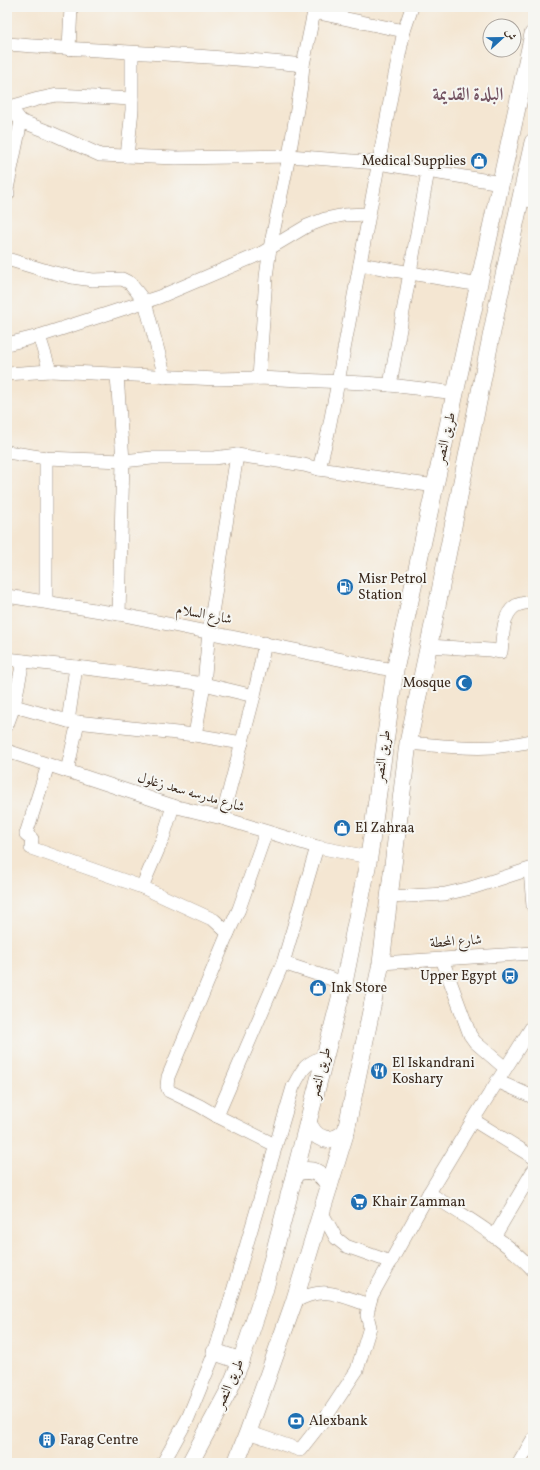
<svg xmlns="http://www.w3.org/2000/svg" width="540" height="1470" font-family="Vollkorn,Amiri,serif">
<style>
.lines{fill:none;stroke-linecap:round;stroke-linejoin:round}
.minor-casing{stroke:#988878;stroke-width:14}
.major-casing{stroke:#988878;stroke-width:18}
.minor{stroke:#fff;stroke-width:13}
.major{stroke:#fff;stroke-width:17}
.labels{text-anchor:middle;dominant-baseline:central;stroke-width:4;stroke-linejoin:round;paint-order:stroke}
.poi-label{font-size:14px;fill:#3b2a1e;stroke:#f6f6f2;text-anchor:start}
.street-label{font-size:14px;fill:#3b2a1e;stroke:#f6f6f2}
.district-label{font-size:18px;font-weight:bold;fill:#745462;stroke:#f6f6f2}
</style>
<rect width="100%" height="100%" fill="#f6f6f2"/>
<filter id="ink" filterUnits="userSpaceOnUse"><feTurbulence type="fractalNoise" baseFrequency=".025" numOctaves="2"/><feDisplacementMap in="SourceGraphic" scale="8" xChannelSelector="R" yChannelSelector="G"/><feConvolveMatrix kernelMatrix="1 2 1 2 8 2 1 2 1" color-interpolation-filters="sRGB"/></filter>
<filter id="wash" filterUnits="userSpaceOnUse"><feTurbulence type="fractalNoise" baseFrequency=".012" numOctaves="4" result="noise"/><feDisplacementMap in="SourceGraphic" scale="16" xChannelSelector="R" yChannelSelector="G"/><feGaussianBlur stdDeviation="0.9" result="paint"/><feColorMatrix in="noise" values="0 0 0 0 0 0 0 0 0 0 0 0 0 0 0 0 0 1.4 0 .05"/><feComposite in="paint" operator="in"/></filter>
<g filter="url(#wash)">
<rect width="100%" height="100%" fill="#f4e6d2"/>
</g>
<g filter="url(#ink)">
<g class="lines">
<g class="minor-casing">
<g id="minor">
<polyline points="314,12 404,31"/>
<path d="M7,44C106,52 205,54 303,65"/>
<polyline points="69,49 71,7"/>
<polyline points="7,105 10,107 21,121 49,132 100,155 176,158 289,156 378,163 501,183"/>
<polyline points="10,107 38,99 57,95 132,99"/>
<polyline points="127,156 132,110 132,53"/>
<polyline points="8,194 7,189 21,121"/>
<polyline points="521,199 533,201"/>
<polyline points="7,259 47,271 72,277 93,280 122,279 130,283 145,302 165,377"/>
<polyline points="360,264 479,285"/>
<polyline points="39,336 50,371 217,379 259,378 364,383 390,385 456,393"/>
<polyline points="7,344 39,336 159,297 260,254 307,226 325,219 344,215 368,214"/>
<polyline points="7,374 50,371"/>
<polyline points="117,375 123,461 119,614"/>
<polyline points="259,378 266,277 270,248 289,156 301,86 303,65 315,7"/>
<polyline points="390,385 428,171"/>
<polyline points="7,452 46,458 123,461 152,458 214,458 237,455"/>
<polyline points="319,469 328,433 338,382 394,80 404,31 412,7"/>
<polyline points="7,596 119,614 382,668 395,670"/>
<polyline points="46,602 46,458"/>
<path d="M429,646L490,650L501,652C503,638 502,616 514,607C519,603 527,603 533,602"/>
<polyline points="7,659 110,671 204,684 254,696"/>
<polyline points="76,667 68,721 195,735"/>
<polyline points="14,706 68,721"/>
<polyline points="7,725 14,706 23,661"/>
<polyline points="242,743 195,735 204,684 209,632 237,455 304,465 319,469 435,486"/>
<path d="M408,743C436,745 464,749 493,747C506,746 520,743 533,741"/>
<polyline points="7,751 173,806 222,818 317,847 369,857"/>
<polyline points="48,765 26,834 32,839 31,848 142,887 214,920 228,933 168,1077 167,1086 169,1091 200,1106 217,1116 275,1145"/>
<polyline points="67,771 78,722"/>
<polyline points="222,818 254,696 265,643"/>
<polyline points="530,870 533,906"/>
<polyline points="142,887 163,838 173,806"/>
<polyline points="390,897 445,894 471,888 533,868"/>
<polyline points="228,933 239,909 266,832"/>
<polyline points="442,959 470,1035 475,1042 505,1068"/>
<polyline points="283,963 344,983"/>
<polyline points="381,963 533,953"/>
<polyline points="497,1081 533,1097"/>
<polyline points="217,1116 283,963 317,847"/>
<polyline points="473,1120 533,1157"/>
<path d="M429,1193C464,1216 505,1239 533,1270"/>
<polyline points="322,1213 336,1238 346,1246 391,1262"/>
<polyline points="494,1237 533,1171"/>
<path d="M294,1302C324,1285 338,1295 369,1305"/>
<polyline points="248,1432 300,1450 326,1417 357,1370 370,1327 367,1315 369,1305 372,1295 429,1193 473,1120 533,1025"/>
<path d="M163,1463L188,1418L215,1352L293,1087C304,1066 304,1065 326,1055"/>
<polyline points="519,1463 533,1439"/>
</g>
</g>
<g class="major-casing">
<g id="major">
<path d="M308,1122C315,1141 332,1145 346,1131"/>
<path d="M295,1173C311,1167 323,1172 329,1187"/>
<polyline points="215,1352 241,1361"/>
<polyline points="190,1463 229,1390 241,1361 264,1292 344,983 369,857 395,670 533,34"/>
<polyline points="236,1463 248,1432 294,1302 346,1131 381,963 408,743 437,606 497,307 533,142"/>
</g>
</g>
<use href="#minor" class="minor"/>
<use href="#major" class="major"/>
</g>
</g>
<defs>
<g id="shop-disc" transform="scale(0.9)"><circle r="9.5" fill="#1f6fb2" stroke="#f6f6f2"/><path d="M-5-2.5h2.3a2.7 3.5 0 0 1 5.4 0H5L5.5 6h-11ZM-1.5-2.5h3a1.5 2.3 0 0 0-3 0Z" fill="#fff"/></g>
<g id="fuel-disc" transform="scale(0.9)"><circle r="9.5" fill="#1f6fb2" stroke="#f6f6f2"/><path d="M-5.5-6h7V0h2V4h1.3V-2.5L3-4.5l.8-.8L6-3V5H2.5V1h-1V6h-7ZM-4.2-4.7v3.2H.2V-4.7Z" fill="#fff"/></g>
<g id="mosque-disc" transform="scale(0.9)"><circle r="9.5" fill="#1f6fb2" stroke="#f6f6f2"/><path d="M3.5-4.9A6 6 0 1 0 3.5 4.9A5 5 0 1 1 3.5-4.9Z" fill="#fff"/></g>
<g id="bus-disc" transform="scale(0.9)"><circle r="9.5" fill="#1f6fb2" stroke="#f6f6f2"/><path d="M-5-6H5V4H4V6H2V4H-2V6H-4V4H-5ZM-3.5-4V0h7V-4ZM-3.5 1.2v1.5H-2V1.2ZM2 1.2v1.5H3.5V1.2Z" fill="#fff"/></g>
<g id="restaurant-disc" transform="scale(0.9)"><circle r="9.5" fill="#1f6fb2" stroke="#f6f6f2"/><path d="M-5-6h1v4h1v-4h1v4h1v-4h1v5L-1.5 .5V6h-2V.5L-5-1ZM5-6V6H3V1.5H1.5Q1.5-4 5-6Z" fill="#fff"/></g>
<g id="supermarket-disc" transform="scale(0.9)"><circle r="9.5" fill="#1f6fb2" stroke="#f6f6f2"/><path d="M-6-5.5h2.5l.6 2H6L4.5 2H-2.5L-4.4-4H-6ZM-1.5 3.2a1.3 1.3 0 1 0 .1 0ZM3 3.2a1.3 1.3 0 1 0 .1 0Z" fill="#fff"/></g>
<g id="bank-disc" transform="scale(0.9)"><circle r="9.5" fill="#1f6fb2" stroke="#f6f6f2"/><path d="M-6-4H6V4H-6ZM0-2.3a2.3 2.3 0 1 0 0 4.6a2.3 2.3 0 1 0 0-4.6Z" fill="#fff"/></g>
<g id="building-disc" transform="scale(0.9)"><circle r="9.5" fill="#1f6fb2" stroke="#f6f6f2"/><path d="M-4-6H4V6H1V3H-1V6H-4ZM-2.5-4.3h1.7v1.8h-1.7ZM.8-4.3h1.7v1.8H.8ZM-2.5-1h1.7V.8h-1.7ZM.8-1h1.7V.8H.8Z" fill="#fff"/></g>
</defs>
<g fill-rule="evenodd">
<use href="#shop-disc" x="479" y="161"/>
<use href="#fuel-disc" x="345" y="587"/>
<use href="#mosque-disc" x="464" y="683"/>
<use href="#shop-disc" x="342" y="828"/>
<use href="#bus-disc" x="510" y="976"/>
<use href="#shop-disc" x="318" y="988"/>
<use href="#restaurant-disc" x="379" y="1071"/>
<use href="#supermarket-disc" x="359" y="1202"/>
<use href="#bank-disc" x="296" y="1421"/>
<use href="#building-disc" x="47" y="1440"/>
</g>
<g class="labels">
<g class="poi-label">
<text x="466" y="161" text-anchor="end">Medical Supplies</text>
<text x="358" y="579">Misr Petrol<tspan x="358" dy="16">Station</tspan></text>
<text x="451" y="683" text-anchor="end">Mosque</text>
<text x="355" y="828">El Zahraa</text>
<text x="497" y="976" text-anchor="end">Upper Egypt</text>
<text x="331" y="988">Ink Store</text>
<text x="392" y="1063">El Iskandrani<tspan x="392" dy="16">Koshary</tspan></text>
<text x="372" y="1202">Khair Zamman</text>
<text x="309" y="1421">Alexbank</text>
<text x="60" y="1440">Farag Centre</text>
</g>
<g class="street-label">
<text transform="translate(446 438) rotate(-77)">طريق النصر</text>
<text transform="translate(204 615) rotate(11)">شارع السلام</text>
<text transform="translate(383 756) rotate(-82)">طريق النصر</text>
<text transform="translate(191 793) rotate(16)">شارع مدرسه سعد زغلول</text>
<text transform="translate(456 942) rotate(-4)">شارع المحطة</text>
<text transform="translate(321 1073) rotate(-76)">طريق النصر</text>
<text transform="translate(230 1384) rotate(-66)">طريق النصر</text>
</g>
<g class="district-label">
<text x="468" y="95">البلدة القديمة</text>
</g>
</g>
<rect width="540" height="1470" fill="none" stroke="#f6f6f2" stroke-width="24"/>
<g transform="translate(502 38) rotate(68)"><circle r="19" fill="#f6f6f2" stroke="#aba49d"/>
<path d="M0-3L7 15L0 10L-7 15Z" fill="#1f6fb2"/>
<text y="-6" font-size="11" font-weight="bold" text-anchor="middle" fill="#3b2a1e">ش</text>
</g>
</svg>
